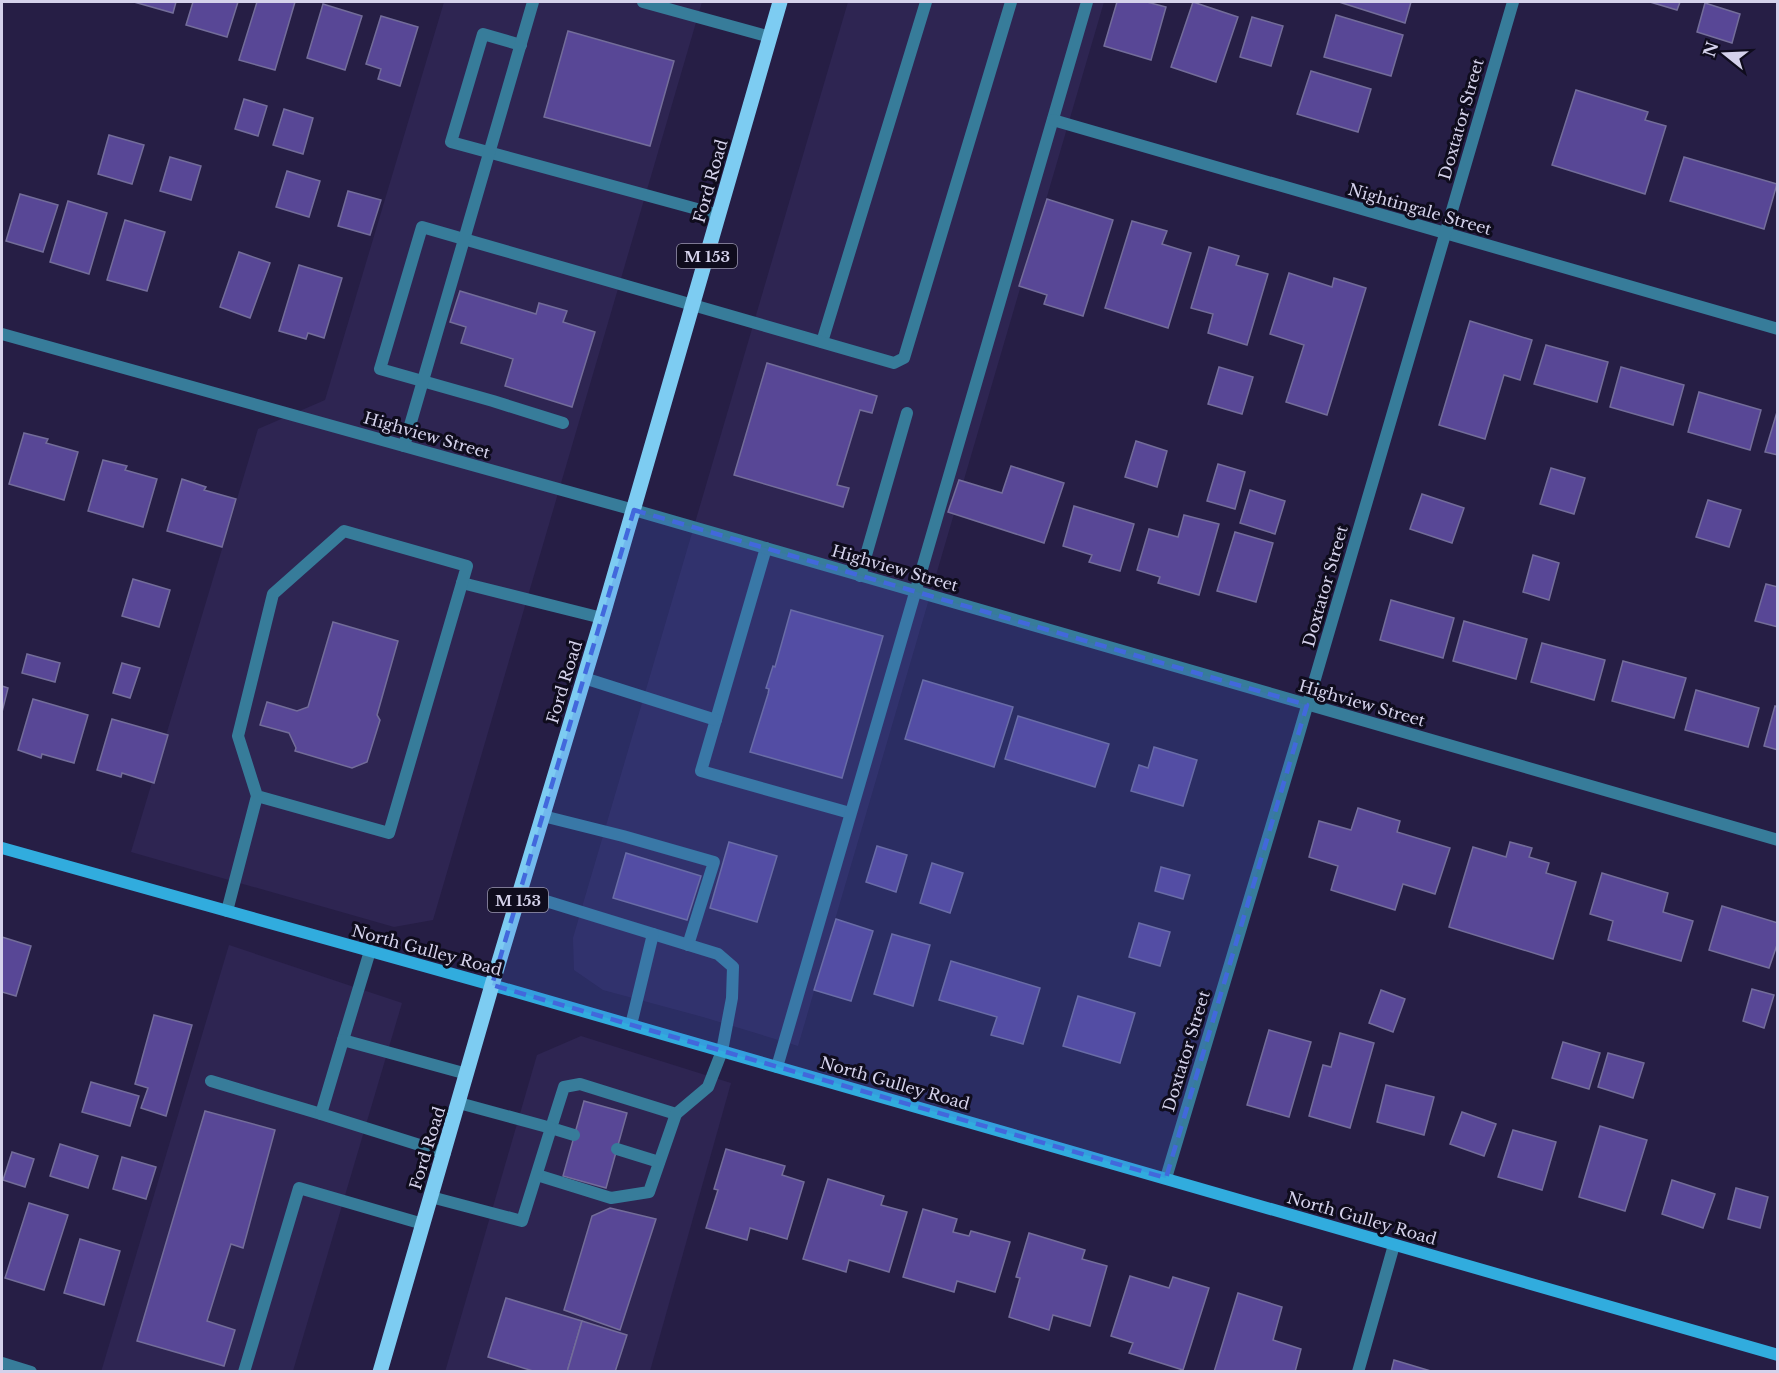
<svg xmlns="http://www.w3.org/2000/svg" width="1779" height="1373" font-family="'Libre Baskerville',serif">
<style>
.built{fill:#2e2552}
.building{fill:#584796;stroke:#736d9a;stroke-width:1.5}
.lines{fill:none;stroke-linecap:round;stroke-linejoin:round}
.lane{stroke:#377c9a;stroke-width:12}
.street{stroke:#377c9a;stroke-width:12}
.secondary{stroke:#31acde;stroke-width:12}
.primary{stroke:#7dccf2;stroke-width:15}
.marked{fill:#4268dc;fill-opacity:0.2;stroke:#4268dc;stroke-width:4.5;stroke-dasharray:12 8;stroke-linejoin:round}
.labels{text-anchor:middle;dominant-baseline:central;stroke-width:6;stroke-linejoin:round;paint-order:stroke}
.shield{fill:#0f0c1d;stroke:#9a97ad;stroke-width:1.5}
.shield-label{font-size:15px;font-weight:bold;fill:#d5d2eb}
.street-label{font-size:16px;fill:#d5d2eb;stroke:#0f0c1d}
</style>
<rect width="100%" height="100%" fill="#261e45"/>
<g class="built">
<polygon points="444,2 702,2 433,920 394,927 131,852 258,429 325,400"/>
<polygon points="848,2 1104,2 798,1046 703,1017 603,990 574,970 573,938"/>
<polygon points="229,945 402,1003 293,1371 101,1372"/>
<polygon points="581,1036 731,1083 650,1371 445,1372 537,1055"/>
</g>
<g class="building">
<polygon points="134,2 176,2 173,13"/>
<polygon points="193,2 238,2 227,37 186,25"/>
<polygon points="257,2 295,2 275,70 239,60"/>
<polygon points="1117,2 1147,2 1166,7 1151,60 1104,46"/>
<polygon points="1193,2 1238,17 1216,82 1171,67"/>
<polygon points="1339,2 1411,2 1405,23"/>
<polygon points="1650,2 1680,2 1677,10"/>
<polygon points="1705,3 1740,14 1732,43 1697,32"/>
<polygon points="323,4 362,16 345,70 307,58"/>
<polygon points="1336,15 1403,35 1391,76 1324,57"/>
<polygon points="381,16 418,27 400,86 378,79 381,69 366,64"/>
<polygon points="1252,17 1283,26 1271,66 1240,57"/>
<polygon points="568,31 674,61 650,146 544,117"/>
<polygon points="1311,71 1371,89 1358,132 1297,114"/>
<polygon points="1576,90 1648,112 1645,120 1666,126 1645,194 1552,165"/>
<polygon points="244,99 267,106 258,136 235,129"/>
<polygon points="284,109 313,118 303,154 273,145"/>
<polygon points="109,135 144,145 132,184 98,174"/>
<polygon points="170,157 201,166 191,200 160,191"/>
<polygon points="1684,157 1777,184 1764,229 1670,201"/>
<polygon points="287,171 320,181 309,217 276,207"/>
<polygon points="348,191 381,200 370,235 338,226"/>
<polygon points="20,194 58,205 43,252 6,241"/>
<polygon points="1047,199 1113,220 1083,316 1044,304 1047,295 1019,286"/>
<polygon points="68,201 107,213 89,274 50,262"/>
<polygon points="125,220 165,232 147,291 107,280"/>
<polygon points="1132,221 1167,231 1162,244 1191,253 1168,328 1105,308"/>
<polygon points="1209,247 1239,256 1236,265 1268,274 1247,345 1208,333 1213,314 1191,308"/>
<polygon points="239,252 270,263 250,318 220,307"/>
<polygon points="299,265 342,278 324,338 308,333 306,339 279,331"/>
<polygon points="1289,273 1332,287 1334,278 1366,288 1327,415 1286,402 1304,345 1270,334"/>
<polygon points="460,291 536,314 539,303 567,311 563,322 595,332 572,407 505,386 513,359 461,343 466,327 450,322"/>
<polygon points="1470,321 1532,340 1520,380 1504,375 1485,439 1439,425"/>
<polygon points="1546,345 1608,362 1597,402 1534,384"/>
<polygon points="767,363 877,396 872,413 860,410 837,485 849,488 843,507 734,475"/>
<polygon points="1219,367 1253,377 1242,414 1208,404"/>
<polygon points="1621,367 1684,385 1673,425 1610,407"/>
<polygon points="1699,392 1761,410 1750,450 1688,432"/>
<polygon points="1777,412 1778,412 1778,455 1765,452"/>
<polygon points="24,433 48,439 46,443 78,452 64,500 9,484"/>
<polygon points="1136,441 1167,451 1157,487 1125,477"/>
<polygon points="103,460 127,466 125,470 157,479 143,527 88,511"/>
<polygon points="1218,464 1245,472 1235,509 1207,501"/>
<polygon points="1011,466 1064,483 1044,543 948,512 959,480 1002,493"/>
<polygon points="1551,468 1585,478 1574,514 1540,504"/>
<polygon points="182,479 206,487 204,490 236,499 222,547 167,531"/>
<polygon points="1250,490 1285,501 1275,534 1240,523"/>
<polygon points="1422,494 1464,508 1452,543 1410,529"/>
<polygon points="1708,500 1741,510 1729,547 1696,537"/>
<polygon points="1074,506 1134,524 1120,571 1089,562 1092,555 1063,546"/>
<polygon points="1184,515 1219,524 1199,595 1158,583 1160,577 1137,570 1149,529 1178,537"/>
<polygon points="1235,532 1273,543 1256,602 1217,591"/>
<polygon points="1533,555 1559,563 1549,600 1523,592"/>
<polygon points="133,579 170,590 159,627 122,616"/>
<polygon points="1766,584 1778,587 1778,627 1755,621"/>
<polygon points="1391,600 1454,618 1443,658 1380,640"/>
<polygon points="791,610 883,636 842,778 750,752 768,694 769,689 766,688 773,666 775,667"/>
<polygon points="1464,621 1527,639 1516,679 1453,661"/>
<polygon points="333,622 398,641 377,715 380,720 367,762 352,768 295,751 296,748 289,733 260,725 267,702 297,711 308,707"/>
<polygon points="1542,643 1605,660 1594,700 1531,682"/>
<polygon points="27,654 60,663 55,682 22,673"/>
<polygon points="1623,661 1686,678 1674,718 1612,701"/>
<polygon points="122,663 140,668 130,698 113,693"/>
<polygon points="923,680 1013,707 994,767 905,739"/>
<polygon points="2,686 8,688 2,712"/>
<polygon points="1696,690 1759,708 1748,747 1685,730"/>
<polygon points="33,699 88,715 74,763 42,754 41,758 18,750"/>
<polygon points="1775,706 1778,707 1778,750 1764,746"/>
<polygon points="1018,716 1109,744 1095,787 1005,759"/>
<polygon points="112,719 168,735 154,783 122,773 121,777 97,770"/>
<polygon points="1154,747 1197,760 1183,806 1131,791 1139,765 1148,768"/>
<polygon points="1358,808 1400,821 1397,832 1450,848 1435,894 1403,884 1395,910 1331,890 1338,866 1309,857 1319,821 1351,830"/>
<polygon points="729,842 777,856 757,922 710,908"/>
<polygon points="1510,842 1532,848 1529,857 1549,863 1546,873 1576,882 1553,959 1449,927 1473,847 1506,857"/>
<polygon points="877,846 907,855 896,892 866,882"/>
<polygon points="626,853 701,876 687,920 613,898"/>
<polygon points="932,863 963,873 950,913 920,903"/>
<polygon points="1161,867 1190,875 1183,899 1155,891"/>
<polygon points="1602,873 1668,893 1663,912 1693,921 1681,961 1608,940 1613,921 1590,914"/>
<polygon points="1722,906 1778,923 1778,942 1769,968 1709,950"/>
<polygon points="836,919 873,931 851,1001 814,990"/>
<polygon points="1139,923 1170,932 1160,966 1129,957"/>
<polygon points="892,934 930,945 913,1006 874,994"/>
<polygon points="2,937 31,946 16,996 2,992"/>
<polygon points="951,961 1040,988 1023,1044 991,1035 997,1017 939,1000"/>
<polygon points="1752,989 1774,995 1764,1028 1743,1021"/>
<polygon points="1381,990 1405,999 1393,1032 1369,1023"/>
<polygon points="1078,996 1135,1013 1120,1063 1063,1046"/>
<polygon points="154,1015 192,1025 166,1116 141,1108 148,1088 135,1084"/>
<polygon points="1269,1030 1311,1042 1289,1117 1247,1105"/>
<polygon points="1340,1033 1374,1043 1350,1128 1309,1116 1323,1065 1331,1067"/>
<polygon points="1563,1042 1600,1053 1589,1089 1552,1078"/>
<polygon points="1608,1053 1644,1063 1633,1098 1598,1087"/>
<polygon points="91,1082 139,1096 130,1126 82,1112"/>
<polygon points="1386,1085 1434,1097 1424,1135 1377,1122"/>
<polygon points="584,1101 627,1113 606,1188 563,1176"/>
<polygon points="205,1111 275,1130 243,1248 231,1244 207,1321 235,1330 224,1366 137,1341"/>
<polygon points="1462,1112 1496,1124 1484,1156 1450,1144"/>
<polygon points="1600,1126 1647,1140 1625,1211 1579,1197"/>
<polygon points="1513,1130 1556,1142 1542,1190 1498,1177"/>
<polygon points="60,1144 98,1156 88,1188 50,1176"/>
<polygon points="726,1149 785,1166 782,1175 804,1182 787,1239 750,1228 747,1240 706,1228 718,1190 714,1189"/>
<polygon points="12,1152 34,1159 25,1187 3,1180"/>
<polygon points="122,1157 156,1167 146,1199 113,1189"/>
<polygon points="828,1179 884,1196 881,1205 907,1212 889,1272 849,1260 846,1272 803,1259"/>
<polygon points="1672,1180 1715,1194 1703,1228 1662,1214"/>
<polygon points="1736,1188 1768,1197 1760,1228 1728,1219"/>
<polygon points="29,1203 68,1215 44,1290 5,1278"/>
<polygon points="610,1208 656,1219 620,1330 564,1310 592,1216"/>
<polygon points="923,1209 957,1219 953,1232 969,1236 971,1231 1010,1242 995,1292 957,1281 954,1292 903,1277"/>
<polygon points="1029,1233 1085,1250 1082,1259 1107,1266 1090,1326 1053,1315 1049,1330 1009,1317 1020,1278 1016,1277"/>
<polygon points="80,1239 120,1251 104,1305 64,1293"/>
<polygon points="1130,1276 1169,1288 1173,1277 1209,1288 1183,1370 1129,1353 1133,1343 1111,1336"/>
<polygon points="1238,1293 1282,1307 1273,1340 1301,1349 1295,1372 1214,1372"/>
<polygon points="506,1298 582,1321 567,1372 536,1372 488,1357"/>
<polygon points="582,1321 627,1335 615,1372 567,1372"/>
<polygon points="1394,1360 1434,1372 1391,1372"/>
</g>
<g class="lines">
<g class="lane">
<polyline points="521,45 483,34 451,142 719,215"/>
<polyline points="822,342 926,2"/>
<polyline points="563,423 493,401 380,369 422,227 894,363 904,358 1011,2"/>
<polyline points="404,446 533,2"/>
<polyline points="766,548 701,771 850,813"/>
<polyline points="860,576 907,413"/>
<polyline points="462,583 602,618"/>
<polyline points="584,678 716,720"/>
<polyline points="543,816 623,836 714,862 688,945"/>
<polyline points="520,893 718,954 733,967 732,998 722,1051 708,1087 676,1114 580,1084 564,1087 551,1128 574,1135"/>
<polyline points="227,911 257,796 238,736 273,594 344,531 467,566 389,833 257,796"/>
<polyline points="631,1025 653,934"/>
<polyline points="343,1040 370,951"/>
<polyline points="777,1067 1087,2"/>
<polyline points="211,1081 321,1114"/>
<polyline points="617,1149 659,1162"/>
<polyline points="445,1153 321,1114 343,1040 467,1074"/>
<polyline points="537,1175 611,1198 649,1192 676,1114"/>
<polyline points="431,1197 522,1221 551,1128 459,1103"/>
<polyline points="244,1372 299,1188 423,1224"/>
</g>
<g class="street">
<polyline points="643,2 770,37"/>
<polyline points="1053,120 1778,329"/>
<polyline points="2,334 634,510 1778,840"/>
<polyline points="1166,1178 1298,737 1513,2"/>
<polyline points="2,1363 31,1372"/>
<polyline points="1358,1372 1394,1245"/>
</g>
<polyline class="secondary" points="2,848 492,985 1778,1355"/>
<polyline class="primary" points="380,1372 492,985 602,618 780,2"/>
</g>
<path class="marked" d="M634,510L1307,705L1166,1178L492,985Z"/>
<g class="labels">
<g class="shield">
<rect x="677" y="244" width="60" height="24" rx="4.5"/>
<rect x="488" y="888" width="60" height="24" rx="4.5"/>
</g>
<g class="shield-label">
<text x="707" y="256">M 153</text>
<text x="518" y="900">M 153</text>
</g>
<g class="street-label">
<text transform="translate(1461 119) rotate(-74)">Doxtator Street</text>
<text transform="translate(710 181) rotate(-74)">Ford Road</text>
<text transform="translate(1420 209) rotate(16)">Nightingale Street</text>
<text transform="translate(427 435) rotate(16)">Highview Street</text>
<text transform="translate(895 568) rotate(16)">Highview Street</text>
<text transform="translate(1325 586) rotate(-74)">Doxtator Street</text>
<text transform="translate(564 682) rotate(-73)">Ford Road</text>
<text transform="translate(1362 703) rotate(16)">Highview Street</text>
<text transform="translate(427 950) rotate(15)">North Gulley Road</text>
<text transform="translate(1186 1051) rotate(-73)">Doxtator Street</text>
<text transform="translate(895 1083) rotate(16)">North Gulley Road</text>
<text transform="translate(427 1148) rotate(-73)">Ford Road</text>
<text transform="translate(1362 1218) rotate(16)">North Gulley Road</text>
</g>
</g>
<rect width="1779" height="1373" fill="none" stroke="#d5d2eb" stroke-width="6"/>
<g transform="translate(1725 54) rotate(288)" stroke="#0f0c1d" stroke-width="4.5" paint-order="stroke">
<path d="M0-4.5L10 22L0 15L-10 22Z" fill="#d5d2eb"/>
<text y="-9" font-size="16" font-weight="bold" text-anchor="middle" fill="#d5d2eb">N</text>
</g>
</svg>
